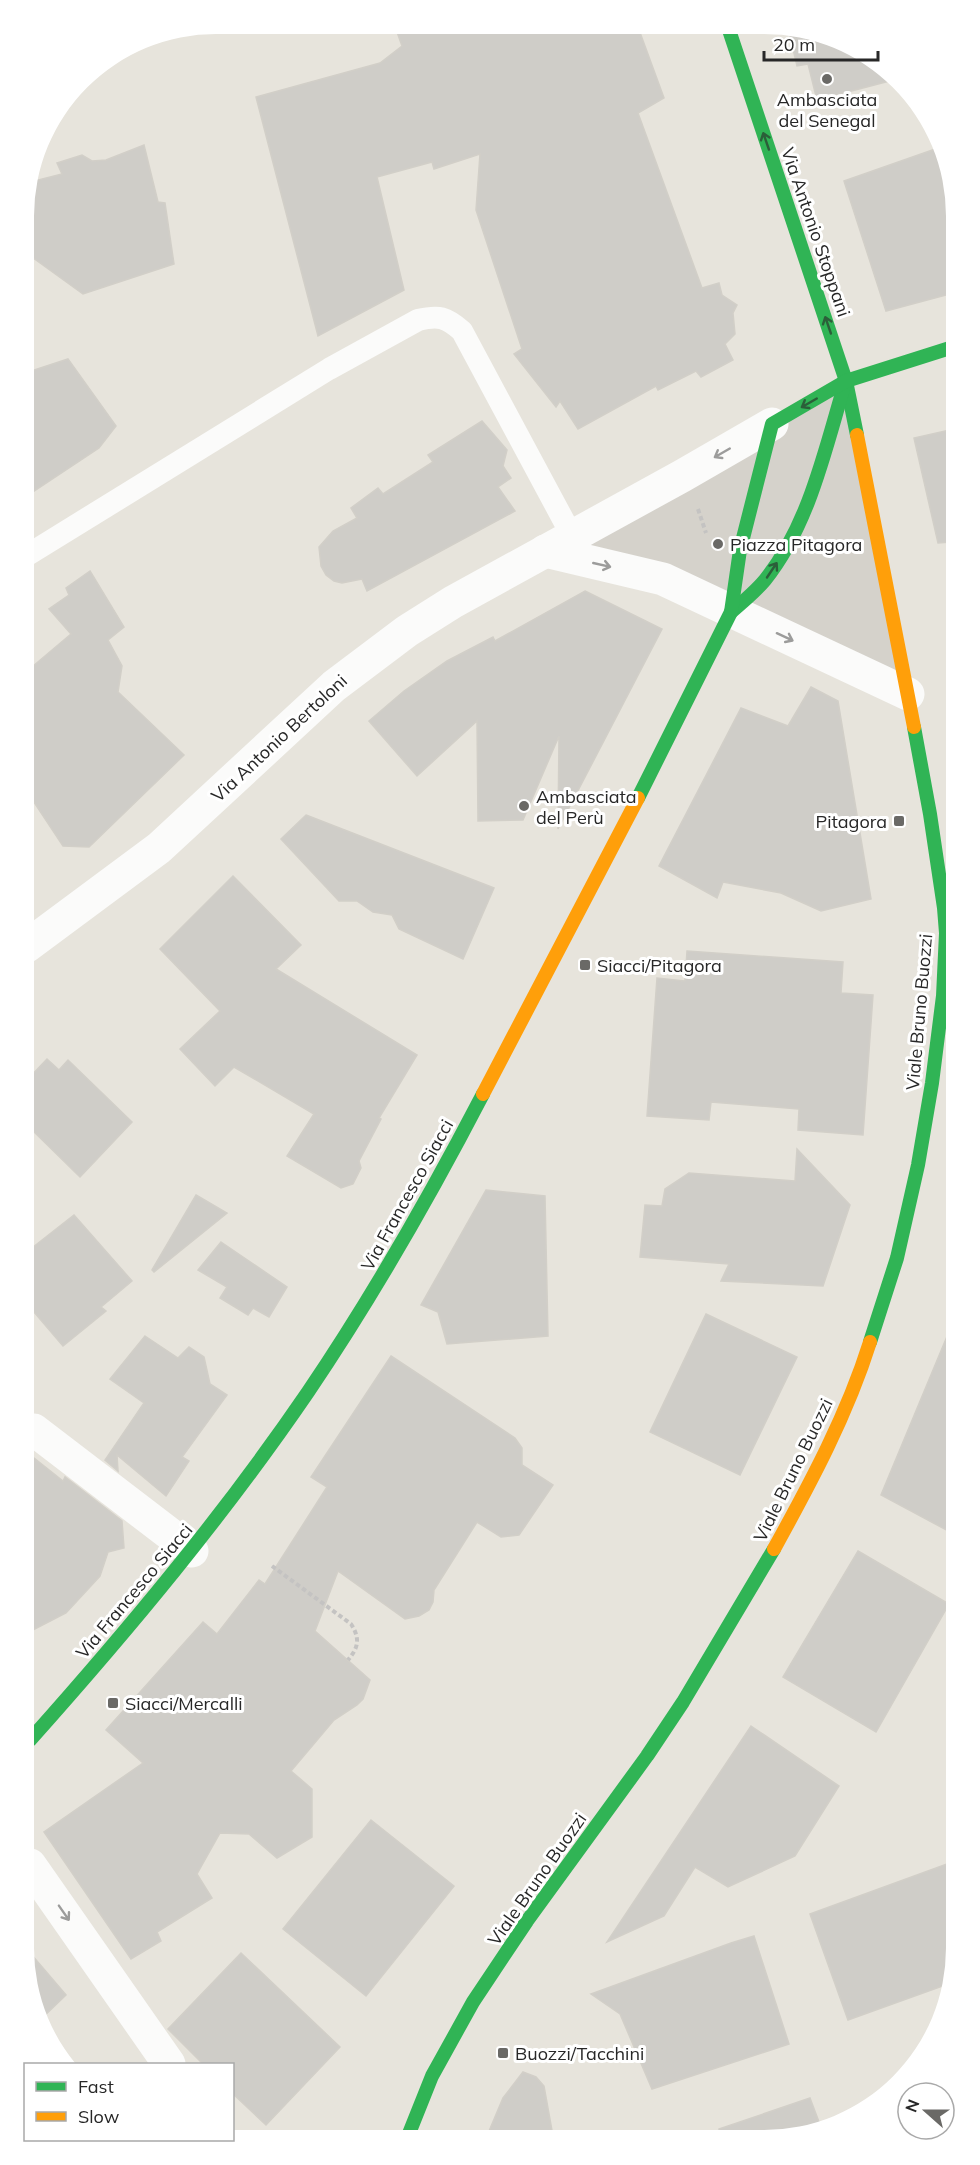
<svg xmlns="http://www.w3.org/2000/svg" width="980" height="2165" font-family="Mulish,sans-serif">
<style>
.plaza{fill:#d5d2cb}
.building{fill:#cfcdc8;stroke:#d2cfc8;stroke-width:1.5}
.lines{fill:none;stroke-linecap:round;stroke-linejoin:round}
.path{stroke:#c4c3c2;stroke-width:4;stroke-dasharray:4.5 3;stroke-linecap:butt}
.lane{stroke:#fbfbfa;stroke-width:22}
.street{stroke:#fbfbfa;stroke-width:33}
.fast{stroke:#30b455;stroke-width:14}
.slow{stroke:#ff9f0a;stroke-width:14}
.oneway{stroke:#2b5f39}
.oneway2{stroke:#9c9c9b}
.poi-dot{fill:#6a6966;stroke:#fff;stroke-width:2}
.labels{text-anchor:middle;dominant-baseline:central;stroke-width:6;stroke-linejoin:round;paint-order:stroke}
.poi-label{font-size:18px;fill:#272727;stroke:#fff;text-anchor:start}
.street-label{font-size:18px;fill:#272727;stroke:#fff}
</style>
<rect width="100%" height="100%" fill="#e7e4dc"/>
<polygon class="plaza" points="846,381 908,694 731,612 545,551"/>
<g class="building">
<polygon points="413,25 638,27 664,98 638,113 702,288 719,283 722,295 737,305 733,313 735,334 725,344 733,360 701,377 696,371 658,390 656,386 578,429 560,401 556,407 514,354 522,349 476,210 480,154 434,169 432,162 377,177 404,290 318,336 256,97 380,63 402,46 397,32"/>
<polygon points="788,28 801,28 891,72 897,79 817,100 808,64 797,66"/>
<polygon points="144,145 158,202 165,203 174,264 83,294 25,252 24,204 30,182 62,174 57,163 82,155 92,161 106,160"/>
<polygon points="941,147 949,166 950,294 886,311 844,181"/>
<polygon points="68,359 116,426 99,448 25,497 25,373"/>
<polygon points="482,421 507,450 503,466 511,478 498,487 515,511 367,591 362,579 342,583 334,581 326,575 321,566 319,547 333,531 357,518 351,508 378,488 383,494 433,462 428,455"/>
<polygon points="950,430 951,542 938,543 914,438"/>
<polygon points="90,571 124,627 108,640 122,666 118,692 184,755 89,847 63,846 26,790 26,672 71,634 49,609 69,595 66,588"/>
<polygon points="585,591 662,629 558,829 559,736 523,820 478,821 477,721 417,776 369,721 404,691 447,661 493,637 495,641"/>
<polygon points="811,687 838,701 871,899 821,911 781,893 723,882 717,898 659,866 741,708 788,726"/>
<polygon points="306,815 494,888 463,959 399,929 392,915 373,912 357,901 339,901 281,839"/>
<polygon points="233,876 301,945 276,969 417,1055 379,1118 381,1119 359,1161 361,1168 353,1184 341,1188 287,1156 314,1114 234,1067 215,1086 180,1049 220,1011 160,949"/>
<polygon points="687,951 843,962 841,993 873,995 863,1135 798,1130 799,1109 711,1102 709,1120 647,1116 657,978 685,981"/>
<polygon points="47,1059 59,1070 68,1060 132,1122 80,1177 28,1126 27,1080"/>
<polygon points="797,1149 850,1205 823,1286 721,1281 729,1264 640,1257 645,1205 662,1206 665,1189 689,1173 795,1181"/>
<polygon points="486,1190 545,1196 548,1336 447,1344 438,1312 421,1305"/>
<polygon points="196,1195 227,1213 154,1272 152,1270"/>
<polygon points="74,1215 132,1281 101,1307 106,1311 63,1346 28,1305 28,1251"/>
<polygon points="221,1242 287,1287 269,1317 253,1308 248,1315 220,1298 227,1287 198,1270"/>
<polygon points="706,1314 797,1357 740,1475 650,1432"/>
<polygon points="953,1322 954,1534 881,1495"/>
<polygon points="145,1336 178,1358 189,1347 204,1357 210,1384 227,1395 182,1457 189,1461 166,1496 117,1455 118,1471 105,1460 144,1403 110,1379"/>
<polygon points="391,1356 515,1438 522,1448 522,1465 553,1485 519,1535 501,1537 477,1522 434,1590 433,1602 429,1610 419,1616 405,1619 338,1571 315,1631 370,1680 363,1699 357,1705 334,1720 291,1771 312,1789 312,1837 277,1858 249,1834 220,1833 197,1874 212,1898 157,1932 161,1941 131,1959 44,1832 143,1763 106,1730 203,1622 217,1634 259,1580 265,1584 327,1487 311,1477"/>
<polygon points="29,1454 63,1481 65,1477 122,1521 124,1548 108,1552 100,1576 66,1613 29,1632"/>
<polygon points="858,1551 949,1604 876,1732 783,1677"/>
<polygon points="751,1726 839,1786 795,1856 728,1887 695,1867 664,1916 607,1942"/>
<polygon points="371,1820 454,1886 366,1996 283,1929"/>
<polygon points="955,1861 956,1961 951,1983 848,2020 810,1914"/>
<polygon points="754,1936 789,2044 652,2089 620,2014 591,1994 731,1943"/>
<polygon points="241,1953 340,2047 266,2125 232,2093 232,2064 203,2064 168,2029"/>
<polygon points="31,1954 66,1995 40,2020 31,1999"/>
<polygon points="523,2072 536,2077 544,2086 553,2136 487,2136 503,2098"/>
<polygon points="810,2098 822,2130 814,2134 720,2135 719,2129"/>
</g>
<g class="lines">
<g class="path">
<polyline points="698,509 706,533"/>
<path d="M272,1566L351,1624C360,1638 359,1647 348,1660"/>
</g>
<path class="lane" d="M26,556L329,369L418,320C439,315 446,317 462,331L572,536"/>
<g class="street">
<polyline points="545,551 663,579 908,694"/>
<polyline points="27,946 159,848 334,686 407,631 453,602 682,476 772,424"/>
<polyline points="34,1430 192,1551"/>
<polyline points="30,1865 169,2064"/>
</g>
<g class="fast">
<polyline points="728,27 846,381 857,435"/>
<path d="M731,612C743,602 755,592 765,580C809,525 825,450 845,383"/>
<polyline points="638,798 731,612 740,550 772,424 846,381 950,348"/>
<polyline points="870,1342 897,1258 918,1165 932,1083 943,996 946,933 944,908 930,814 914,727"/>
<path d="M30,1740C129,1629 224,1515 308,1392C373,1296 430,1196 483,1094"/>
<polyline points="408,2136 432,2076 473,2002 527,1921 647,1756 683,1702 774,1549"/>
</g>
<g class="slow">
<polyline points="857,435 914,727"/>
<polyline points="483,1094 638,798"/>
<path d="M774,1549C811,1482 847,1415 870,1342"/>
</g>
</g>
<defs><path id="oneway-shaft" d="M-6 0H5M1.5-3L5.5 0L1.5 3" fill="none" stroke-width="1.6" stroke-linecap="round" stroke-linejoin="round" transform="scale(1.5)"/></defs>
<g class="oneway">
<use href="#oneway-shaft" transform="translate(766 141) rotate(-109)"/>
<use href="#oneway-shaft" transform="translate(828 325) rotate(-109)"/>
<use href="#oneway-shaft" transform="translate(809 403) rotate(150)"/>
<use href="#oneway-shaft" transform="translate(772 570) rotate(-56)"/>
</g>
<g class="oneway2">
<use href="#oneway-shaft" transform="translate(722 453) rotate(150)"/>
<use href="#oneway-shaft" transform="translate(602 565) rotate(13)"/>
<use href="#oneway-shaft" transform="translate(785 637) rotate(25)"/>
<use href="#oneway-shaft" transform="translate(64 1913) rotate(55)"/>
</g>
<g class="poi-dot">
<circle cx="827" cy="79" r="6"/>
<circle cx="718" cy="544" r="6"/>
<circle cx="524" cy="806" r="6"/>
<rect x="893" y="815" width="12" height="12" rx="3"/>
<rect x="579" y="959" width="12" height="12" rx="3"/>
<rect x="107" y="1697" width="12" height="12" rx="3"/>
<rect x="497" y="2047" width="12" height="12" rx="3"/>
</g>
<g class="labels">
<g class="poi-label">
<text x="827" y="99" text-anchor="middle">Ambasciata<tspan x="827" dy="21">del Senegal</tspan></text>
<text x="730" y="544">Piazza Pitagora</text>
<text x="536" y="796">Ambasciata<tspan x="536" dy="21">del Perù</tspan></text>
<text x="887" y="821" text-anchor="end">Pitagora</text>
<text x="597" y="965">Siacci/Pitagora</text>
<text x="125" y="1703">Siacci/Mercalli</text>
<text x="515" y="2053">Buozzi/Tacchini</text>
</g>
<g class="street-label">
<text transform="translate(816 232) rotate(71)">Via Antonio Stoppani</text>
<text transform="translate(279 738) rotate(-43)">Via Antonio Bertoloni</text>
<text transform="translate(919 1012) rotate(-85)">Viale Bruno Buozzi</text>
<text transform="translate(407 1195) rotate(-61)">Via Francesco Siacci</text>
<text transform="translate(793 1470) rotate(-64)">Viale Bruno Buozzi</text>
<text transform="translate(134 1591) rotate(-50)">Via Francesco Siacci</text>
<text transform="translate(537 1879) rotate(-55)">Viale Bruno Buozzi</text>
</g>
</g>
<path d="M0 0H980V2165H0ZM216 34H764A182 182 0 0 1 946 216V1948A182 182 0 0 1 764 2130H216A182 182 0 0 1 34 1948V216A182 182 0 0 1 216 34Z" fill="#fff" fill-rule="evenodd"/>
<rect x="24" y="2063" width="210" height="78" fill="#ffffff" stroke="#a9a9a9" stroke-width="1.5"/>
<rect x="36" y="2082" width="30" height="9" fill="#30b455" stroke="#a9a9a9" stroke-width="1.5"/>
<text x="78" y="2093" font-size="18" fill="#272727">Fast</text>
<rect x="36" y="2112" width="30" height="9" fill="#ff9f0a" stroke="#a9a9a9" stroke-width="1.5"/>
<text x="78" y="2123" font-size="18" fill="#272727">Slow</text>
<g transform="translate(926 2111) rotate(291)"><circle r="28" fill="#ffffff" stroke="#a9a9a9" stroke-width="1.5"/>
<path d="M0-4.5L10 22L0 15L-10 22Z" fill="#6a6966"/>
<text y="-9" font-size="16" font-weight="bold" text-anchor="middle" fill="#272727">N</text>
</g>
<path d="M764 51v9h114v-9" fill="none" stroke="#272727" stroke-width="3"/>
<text x="773" y="51" font-size="18" fill="#272727" stroke="#ffffff" stroke-width="4.5" paint-order="stroke">20 m</text>
</svg>
